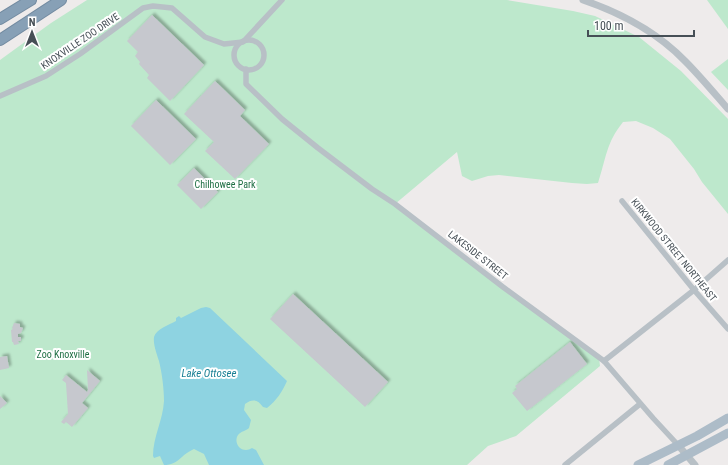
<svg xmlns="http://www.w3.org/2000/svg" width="728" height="465" font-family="'Roboto Condensed',sans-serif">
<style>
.green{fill:#bde8cc}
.water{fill:#8ed3e1}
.building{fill:#c6c8ce;filter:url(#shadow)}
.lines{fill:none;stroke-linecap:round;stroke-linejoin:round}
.motorway-casing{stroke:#738ba1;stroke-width:12}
.minor{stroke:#b8c0c6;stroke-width:5.5}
.tertiary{stroke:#b8c0c6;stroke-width:7}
.primary{stroke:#adbcc8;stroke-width:9}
.motorway{stroke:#87a0b6;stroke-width:10}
.labels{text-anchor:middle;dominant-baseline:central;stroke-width:4;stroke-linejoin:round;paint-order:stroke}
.street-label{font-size:10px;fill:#464f56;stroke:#fff}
.park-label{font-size:10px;fill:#1f6f44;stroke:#fff}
.water-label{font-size:11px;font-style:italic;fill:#1a8095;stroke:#fff}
</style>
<defs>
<filter id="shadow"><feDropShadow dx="2.5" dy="-2.5" stdDeviation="1" flood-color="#0004"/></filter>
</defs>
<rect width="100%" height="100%" fill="#eeebeb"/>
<g class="green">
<path d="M87,0H507L573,11L595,16L639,37L681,71L728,119V214L702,182L694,169L670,139L653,128L636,121L623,122C606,143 606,159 598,183L587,184L572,183L499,175L488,176L472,181L462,176L457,152L395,204L599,358L600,366L516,436L488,446L467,465H0V60L51,23Z"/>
<polygon points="707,0 728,0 728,29"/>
<polygon points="728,59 728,90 711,72"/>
</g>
<path class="water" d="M206,307L210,308L287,381C282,392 277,400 267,408L263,407C258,400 253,398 245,404L244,410L251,420L249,428C246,431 241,431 238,435C234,441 238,450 246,450C248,450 250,449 252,448L256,450L264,465H209L204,454L194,449C180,455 179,465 164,465L160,456L154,458L153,456C153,437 163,420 164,401C164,389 162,373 159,361C157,354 153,345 154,337C156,329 169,325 176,321V318L179,316L181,318L201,308Z"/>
<g class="building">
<polygon points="152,15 204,65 170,101 147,78 149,75 139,64 140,62 135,56 138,52 127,41"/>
<polygon points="215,81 245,110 240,116 269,144 235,179 205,151 214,142 184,114"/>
<polygon points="156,100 196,139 170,165 131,126"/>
<polygon points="194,168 218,192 201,209 177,185"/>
<polygon points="293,294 388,382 365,407 270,319"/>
<polygon points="14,323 20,324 20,327 23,328 21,333 18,334 18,337 21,337 21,341 18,341 19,344 14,345 13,342 12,342 11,330 13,329 12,328"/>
<polygon points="570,342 587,364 527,411 512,393 517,389 515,386"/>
<polygon points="7,356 9,368 0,370 0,357"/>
<polygon points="87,370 100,381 82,403 88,408 72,427 66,422 64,424 61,422 68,414 66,383 62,380 66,375 87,392 88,390"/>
<polygon points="0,396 7,403 0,409"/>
</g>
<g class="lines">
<g class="motorway-casing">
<g id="motorway">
<polyline points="0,19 31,0"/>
<polyline points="0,40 61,0"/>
</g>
</g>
<g class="minor">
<circle cx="249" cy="55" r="15"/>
<polyline points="246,69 246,84 282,119 318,148 372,189 395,204 503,287 604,361 653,418 678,445"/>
<polyline points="0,96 46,76 80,54 143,8 153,6 172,8 205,37 224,44 243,42 282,0"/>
<polyline points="622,201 694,290 728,329"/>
<polyline points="604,361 694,290 728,260"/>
<polyline points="565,465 640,404"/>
</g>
<g class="tertiary">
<path d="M583,0C621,13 657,32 685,61C700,76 714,93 728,109"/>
<polyline points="678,445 695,465"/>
</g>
<g class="primary">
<polyline points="638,465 697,436 728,418"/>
<polyline points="668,465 728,433"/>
</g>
<use href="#motorway" class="motorway"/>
</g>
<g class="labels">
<g class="street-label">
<text transform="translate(80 41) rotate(-34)">KNOXVILLE ZOO DRIVE</text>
<text transform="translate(674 250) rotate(51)">KIRKWOOD STREET NORTHEAST</text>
<text transform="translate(478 255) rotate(38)">LAKESIDE STREET</text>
</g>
<g class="park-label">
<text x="225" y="184">Chilhowee Park</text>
<text x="63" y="354">Zoo Knoxville</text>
</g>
<g class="water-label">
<text x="209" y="373">Lake Ottosee</text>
</g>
</g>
<g transform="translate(32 32)" stroke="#ffffff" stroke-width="3" paint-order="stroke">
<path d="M0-3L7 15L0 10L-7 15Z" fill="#464f56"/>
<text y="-6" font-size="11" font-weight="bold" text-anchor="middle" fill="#464f56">N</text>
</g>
<path d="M588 30v6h106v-6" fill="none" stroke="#464f56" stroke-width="2"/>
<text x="594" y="30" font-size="12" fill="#464f56" stroke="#ffffff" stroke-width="3" paint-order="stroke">100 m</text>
</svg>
